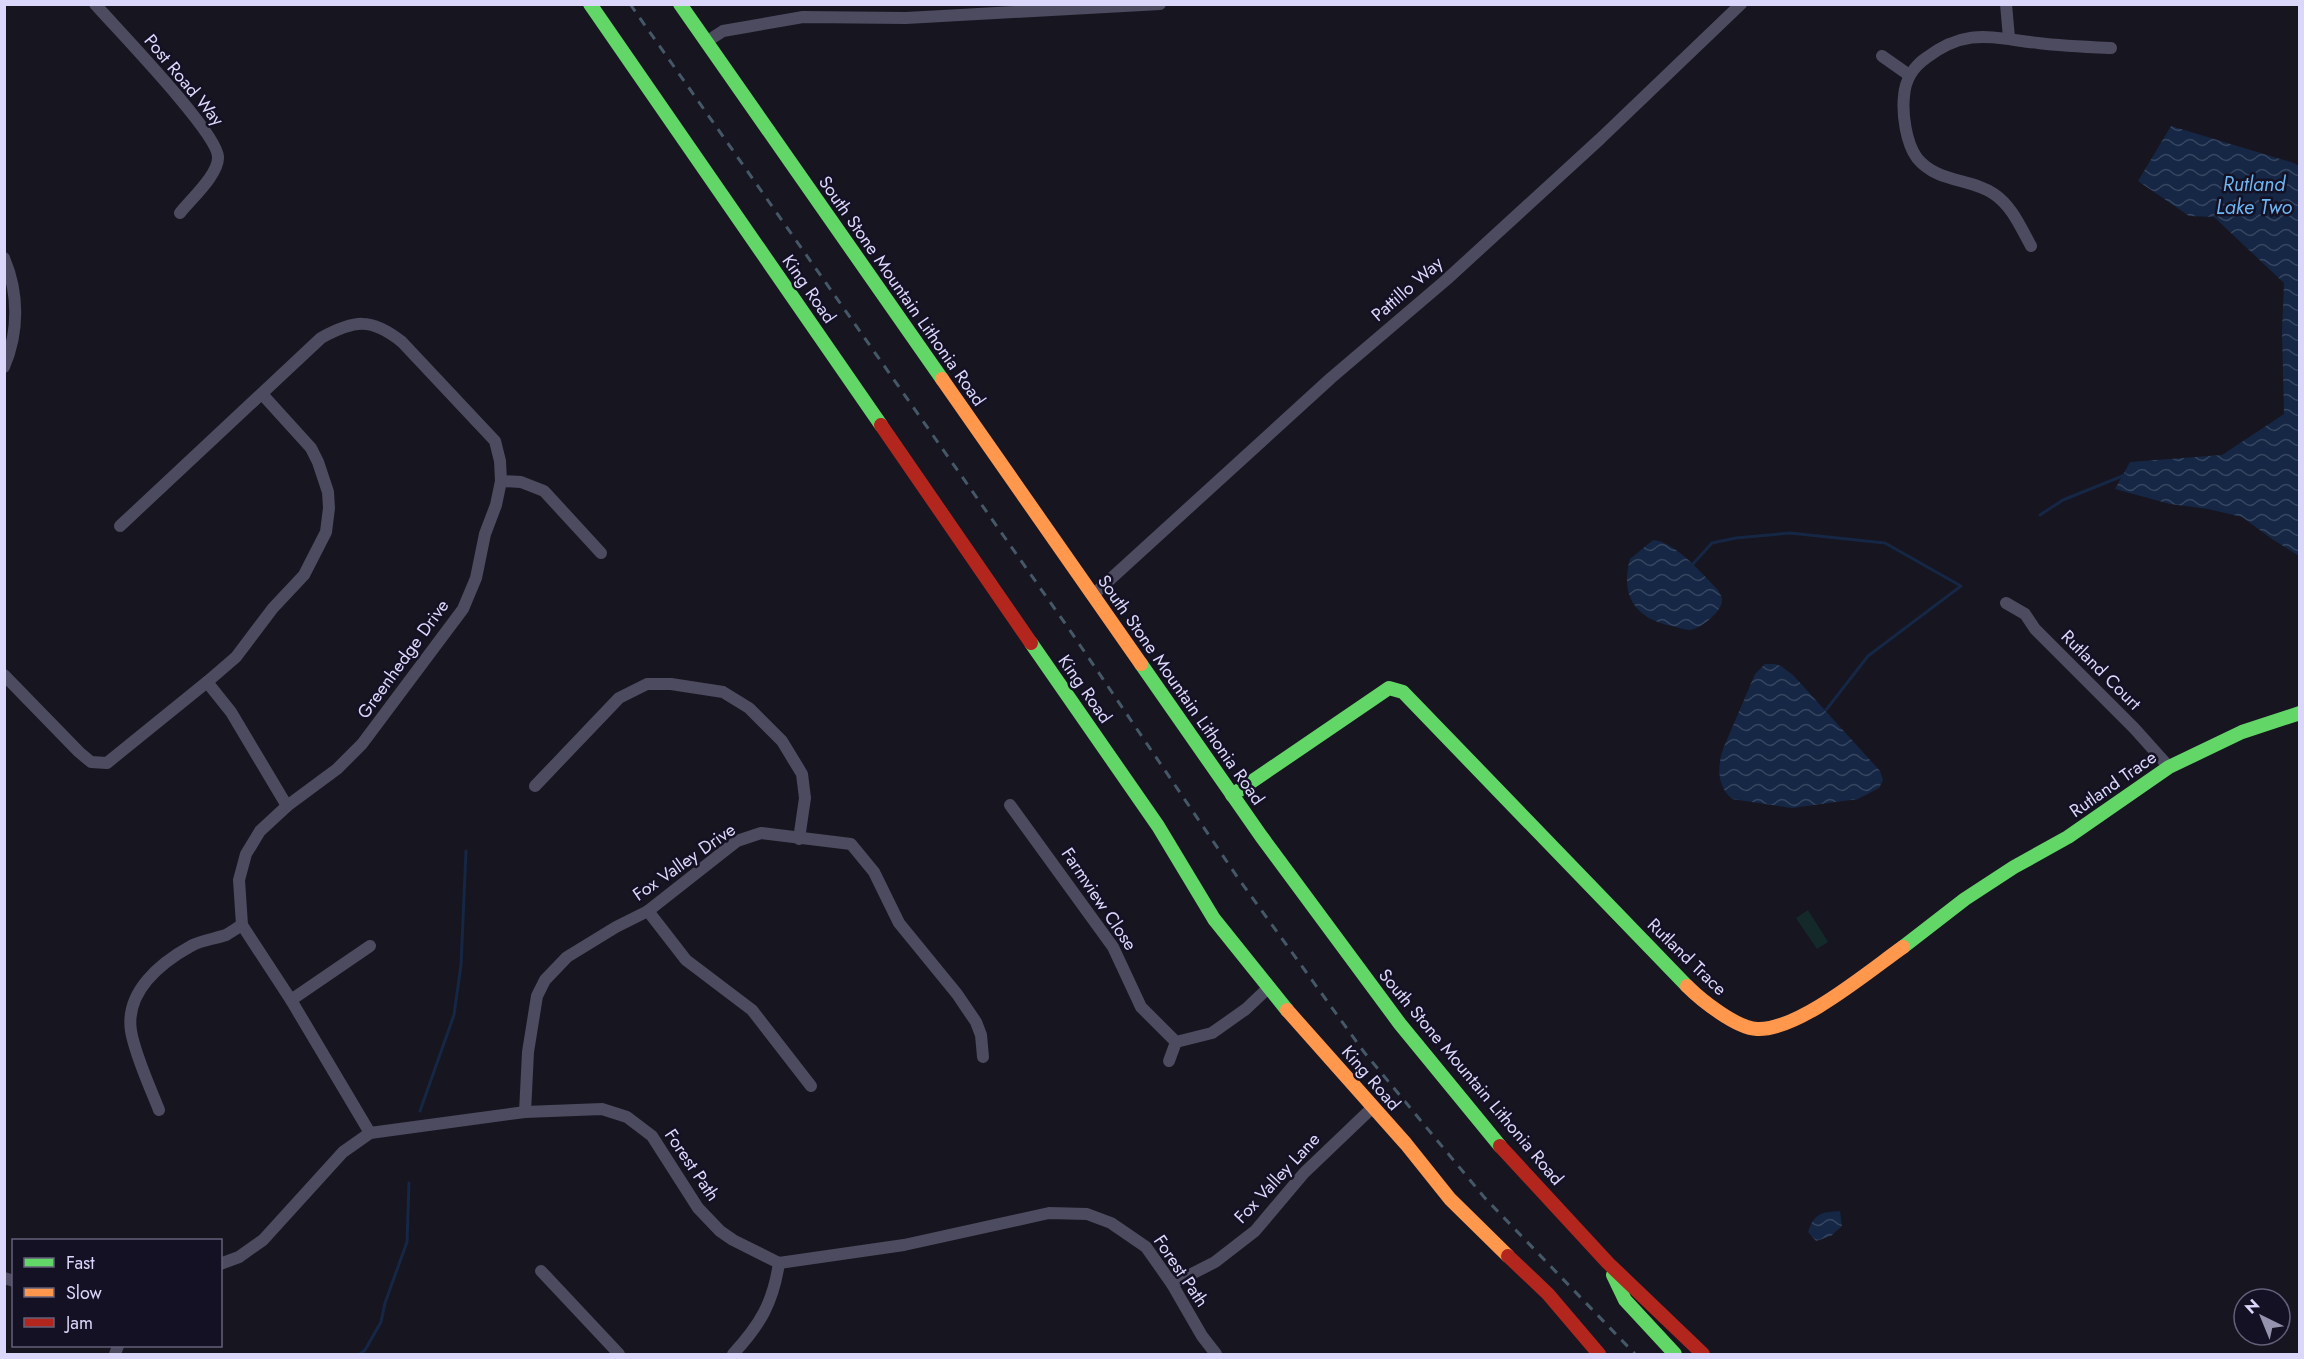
<svg xmlns="http://www.w3.org/2000/svg" width="2304" height="1359" font-family="Jost,sans-serif">
<style>
.grass{fill:#142a2a}
.water{fill:url(#water-waves)}
.lines{fill:none;stroke-linecap:round;stroke-linejoin:round}
.stream{stroke:#152745;stroke-width:3}
.street{stroke:#4c4b5f;stroke-width:12}
.fast{stroke:#63d668;stroke-width:14}
.slow{stroke:#ff974d;stroke-width:14}
.jam{stroke:#b3261e;stroke-width:14}
.rail{stroke:#455867;stroke-width:3;stroke-dasharray:9 8;stroke-linecap:butt}
.labels{text-anchor:middle;dominant-baseline:central;stroke-width:5;stroke-linejoin:round;paint-order:stroke}
.street-label{font-size:18px;fill:#dbd7fb;stroke:#141124}
.water-label{font-size:20px;font-style:italic;fill:#6eb6f2;stroke:#141124}
</style>
<defs>
<pattern id="water-waves" width="16" height="10" patternUnits="userSpaceOnUse" patternTransform="scale(1.5)"><rect width="16" height="10" fill="#152745"/><path d="M0 5q4-4 8 0t8 0" fill="none" stroke="#364661"/></pattern>
</defs>
<rect width="100%" height="100%" fill="#171520"/>
<polygon class="grass" points="1808,910 1828,942 1817,949 1796,918"/>
<g class="water">
<polygon points="2171,126 2294,163 2299,166 2299,556 2272,539 2242,517 2208,509 2170,504 2115,489 2130,462 2222,455 2284,414 2282,331 2284,283 2214,217 2189,216 2138,181"/>
<path d="M1653,540C1676,542 1702,574 1718,590C1719,593 1722,596 1722,599C1724,610 1701,629 1690,630C1685,630 1677,627 1672,626C1635,619 1620,595 1630,559Z"/>
<path d="M1765,664H1775L1781,666L1793,675L1880,771L1883,780L1879,788L1858,799L1792,808L1732,799C1717,786 1717,767 1723,749L1755,674Z"/>
<path d="M1840,1211L1842,1226L1831,1236L1816,1241L1808,1232C1814,1213 1822,1212 1840,1211Z"/>
</g>
<g class="lines">
<g class="stream">
<polyline points="2040,515 2063,500 2125,475"/>
<polyline points="1692,565 1712,543 1736,538 1790,533 1885,543 1961,586 1868,656 1826,710"/>
<polyline points="420,1111 454,1015 461,965 466,851"/>
<polyline points="360,1354 365,1350 381,1322 385,1303 407,1242 409,1183"/>
</g>
<g class="street">
<path d="M95,4C116,28 218,133 218,157C219,174 191,199 180,213"/>
<polyline points="2006,4 2009,38"/>
<polyline points="706,42 723,31 803,17 906,18 1160,4"/>
<polyline points="1882,56 1909,75"/>
<path d="M2031,246C2021,228 2012,206 1994,194C1971,178 1937,183 1917,158C1906,143 1902,114 1904,96C1905,81 1913,67 1926,58C1967,27 1992,38 2038,43C2062,46 2087,47 2111,48"/>
<path d="M4,258C19,293 19,332 4,367"/>
<polyline points="262,394 311,448 318,462 328,492 329,508 326,532 304,575 273,608 236,657 207,682 231,712 287,806"/>
<polyline points="501,481 521,482 544,491 601,553"/>
<path d="M120,526L321,338C354,320 371,317 402,342L495,441L500,461L501,481L496,505L485,534L476,578L463,609L362,744L337,769L287,806L260,831L246,854L239,880L242,925L291,1000L370,1133"/>
<polyline points="1093,595 1331,378 1446,280 1600,139 1741,4"/>
<polyline points="2006,603 2025,614 2035,629 2134,728 2169,767"/>
<polyline points="4,675 79,752 91,762 107,763 207,682"/>
<polyline points="535,786 619,698 647,684 671,684 723,692 749,708 782,741 802,774 805,798 799,839"/>
<polyline points="1010,805 1113,947 1141,1007 1176,1042"/>
<polyline points="648,911 686,960 752,1010 811,1086"/>
<polyline points="291,1000 370,946"/>
<polyline points="1176,1042 1212,1033 1246,1009 1268,988"/>
<polyline points="1169,1061 1176,1042"/>
<path d="M159,1110C150,1087 135,1055 131,1031C125,992 160,963 191,946C201,940 215,939 226,935C231,932 237,928 242,925"/>
<polyline points="525,1112 528,1052 537,996 545,980 567,957 616,927 648,911 737,841 761,833 851,844 874,872 899,923 957,994 976,1022 981,1035 983,1057"/>
<polyline points="220,1264 239,1257 263,1240 343,1152 370,1133 525,1112 602,1109 627,1117 652,1136 698,1208 720,1231 733,1240 779,1263 904,1245 1049,1213 1087,1214 1111,1223 1146,1247 1172,1284 1202,1336 1216,1354"/>
<polyline points="541,1271 619,1354"/>
<polyline points="4,1278 14,1281"/>
<polyline points="1172,1284 1215,1262 1255,1231 1304,1173 1372,1108"/>
<polyline points="115,1354 118,1346"/>
<path d="M733,1354C760,1325 773,1303 779,1263"/>
</g>
<g class="fast">
<polyline points="590,4 881,425"/>
<polyline points="680,4 942,379"/>
<polyline points="1031,643 1158,826 1214,919 1287,1010"/>
<polyline points="1141,664 1261,836 1400,1024 1500,1146"/>
<polyline points="1232,795 1389,688 1403,692 1687,986"/>
<polyline points="1903,947 1965,899 2014,867 2068,837 2169,767 2242,732 2300,713"/>
<polyline points="1613,1275 1625,1300 1675,1354"/>
</g>
<g class="slow">
<polyline points="942,379 1141,664"/>
<path d="M1687,986C1701,1000 1736,1028 1757,1029C1798,1031 1869,971 1903,947"/>
<polyline points="1287,1010 1406,1144 1450,1199 1508,1256"/>
</g>
<g class="jam">
<polyline points="881,425 1031,643"/>
<polyline points="1500,1146 1608,1263 1703,1354"/>
<polyline points="1508,1256 1548,1294 1599,1354"/>
</g>
<polyline class="rail" points="630,4 1069,629 1238,878 1364,1052 1484,1197 1635,1354"/>
</g>
<g class="labels">
<g class="street-label">
<text transform="translate(184 80) rotate(50)">Post Road Way</text>
<text transform="translate(809 289) rotate(55)">King Road</text>
<text transform="translate(1407 289) rotate(-41)">Pattillo Way</text>
<text transform="translate(902 291) rotate(55)">South Stone Mountain Lithonia Road</text>
<text transform="translate(403 659) rotate(-54)">Greenhedge Drive</text>
<text transform="translate(2101 670) rotate(45)">Rutland Court</text>
<text transform="translate(1085 689) rotate(55)">King Road</text>
<text transform="translate(1181 690) rotate(55)">South Stone Mountain Lithonia Road</text>
<text transform="translate(2113 784) rotate(-35)">Rutland Trace</text>
<text transform="translate(684 862) rotate(-35)">Fox Valley Drive</text>
<text transform="translate(1099 899) rotate(56)">Farmview Close</text>
<text transform="translate(1687 957) rotate(44)">Rutland Trace</text>
<text transform="translate(1471 1077) rotate(50)">South Stone Mountain Lithonia Road</text>
<text transform="translate(1371 1078) rotate(49)">King Road</text>
<text transform="translate(692 1165) rotate(56)">Forest Path</text>
<text transform="translate(1277 1178) rotate(-47)">Fox Valley Lane</text>
<text transform="translate(1181 1271) rotate(56)">Forest Path</text>
</g>
<g class="water-label">
<text x="2254" y="184">Rutland<tspan x="2254" dy="23">Lake Two</tspan></text>
</g>
</g>
<rect width="2304" height="1359" fill="none" stroke="#dbd7fb" stroke-width="12"/>
<rect x="12" y="1239" width="210" height="108" fill="#141124" stroke="#64607a" stroke-width="1.5"/>
<rect x="24" y="1258" width="30" height="9" fill="#63d668" stroke="#64607a" stroke-width="1.5"/>
<text x="66" y="1269" font-size="18" fill="#dbd7fb">Fast</text>
<rect x="24" y="1288" width="30" height="9" fill="#ff974d" stroke="#64607a" stroke-width="1.5"/>
<text x="66" y="1299" font-size="18" fill="#dbd7fb">Slow</text>
<rect x="24" y="1318" width="30" height="9" fill="#b3261e" stroke="#64607a" stroke-width="1.5"/>
<text x="66" y="1329" font-size="18" fill="#dbd7fb">Jam</text>
<g transform="translate(2262 1317) rotate(317)"><circle r="28" fill="#141124" stroke="#64607a" stroke-width="1.5"/>
<path d="M0-4.5L10 22L0 15L-10 22Z" fill="#9693ae"/>
<text y="-9" font-size="16" font-weight="bold" text-anchor="middle" fill="#dbd7fb">N</text>
</g>
</svg>
